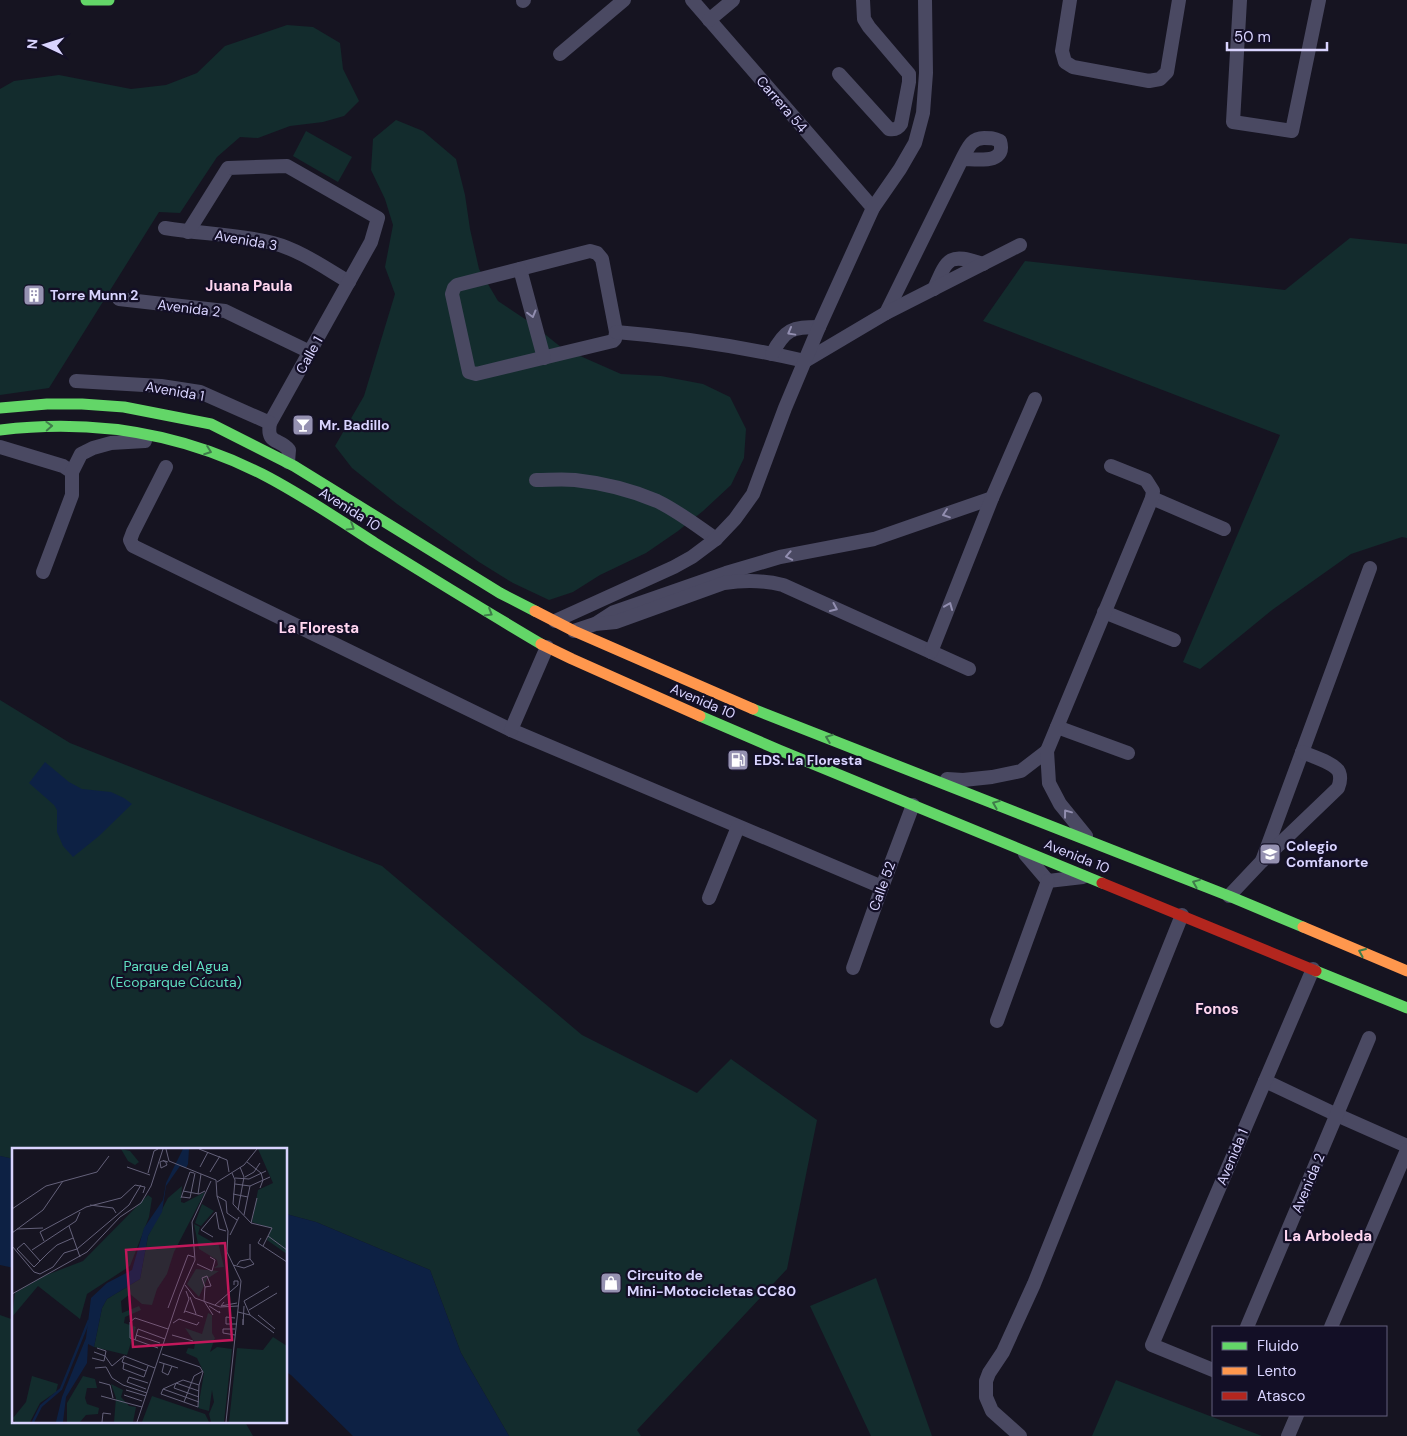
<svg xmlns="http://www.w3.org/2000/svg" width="1407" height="1436" font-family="'DM Sans',sans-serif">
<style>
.green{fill:#132c2d}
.water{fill:#0d2144}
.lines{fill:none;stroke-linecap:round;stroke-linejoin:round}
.street{stroke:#4a4962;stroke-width:14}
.fast{stroke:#63d668;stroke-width:11}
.slow{stroke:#ff974d;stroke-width:11}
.jam{stroke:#b3261e;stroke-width:11}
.oneway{stroke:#928eb0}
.oneway2{stroke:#3f7c4a}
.labels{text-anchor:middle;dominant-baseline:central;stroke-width:4.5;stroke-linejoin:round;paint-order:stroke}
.street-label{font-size:14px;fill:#d9d4ff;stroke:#130f26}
.poi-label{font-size:14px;font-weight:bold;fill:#d9d4ff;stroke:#130f26;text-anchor:start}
.park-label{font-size:14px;fill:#5fe0c0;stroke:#130f26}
.neighbourhood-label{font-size:15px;font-weight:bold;fill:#ffd6f0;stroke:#130f26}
.inset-river{fill:none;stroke:#0d2144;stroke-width:2.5}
.inset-road{fill:none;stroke:#64617a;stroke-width:1}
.view{fill:#c2185b;fill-opacity:0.15;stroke:#c2185b;stroke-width:2.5}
.inset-edge{fill:none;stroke:#d9d4ff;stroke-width:2.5}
</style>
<rect width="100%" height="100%" fill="#161421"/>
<g class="green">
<polygon points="287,25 313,27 340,43 343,69 359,101 344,116 323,122 290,126 258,138 240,137 217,157 180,213 159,212 49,388 0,395 0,89 14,81 59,75 131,89 166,85 197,73 225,46"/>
<polygon points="396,120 423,131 456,159 465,195 470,229 479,269 498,301 531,323 562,348 621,374 661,376 703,384 730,397 746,429 744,458 731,485 703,511 678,531 646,553 600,575 573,592 549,600 513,583 479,562 397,504 352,468 335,446 364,396 395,294 385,267 393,225 385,199 371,170 373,139"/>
<polygon points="306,131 352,157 338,182 293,156"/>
<polygon points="1350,238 1407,244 1407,538 1402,537 1351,554 1272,610 1200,669 1183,662 1280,435 983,321 1025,261 1285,290"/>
<polygon points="0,700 70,743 382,866 582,1035 697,1093 731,1059 817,1120 787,1269 637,1430 641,1436 509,1436 461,1353 430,1270 316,1222 286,1214 286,1150 14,1150 14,1159 0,1156"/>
<polygon points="876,1278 932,1436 871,1436 810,1306"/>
<polygon points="0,1315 14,1320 14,1422 245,1422 253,1436 0,1436"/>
<polygon points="1116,1380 1262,1436 1092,1436"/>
</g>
<g class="water">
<polygon points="45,762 69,782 82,789 111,792 124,798 132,804 99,836 73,857 63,846 57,832 57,810 54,805 29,783"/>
<polygon points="0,1156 14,1159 14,1268 0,1265"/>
<polygon points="286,1214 316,1222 430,1270 461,1353 509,1436 353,1436 291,1375 286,1372"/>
</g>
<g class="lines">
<g class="street">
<polyline points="692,0 873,208"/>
<polyline points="1070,0 1062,51 1065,62 1073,67 1149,81 1160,79 1167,72 1179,0"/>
<polyline points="1240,0 1233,122 1292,131 1319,0"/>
<polyline points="523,1 524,0"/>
<polyline points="709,20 733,0"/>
<polyline points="560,54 624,0"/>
<path d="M839,74L889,129C895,130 898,129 901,124L909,82V74L869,27L864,19L863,0"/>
<path d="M165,228C201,234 238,234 273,243C300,250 325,268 349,282"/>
<path d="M188,232L228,168L287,166L378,218L371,242L270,423C266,445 280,438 289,450L288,462"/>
<polygon points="590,251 597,253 602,259 616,332 615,339 613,341 476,374 469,372 452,294 454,288 457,285"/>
<polyline points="520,269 544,358"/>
<path d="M934,289C948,257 949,253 983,264"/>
<polyline points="119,299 225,311 310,352"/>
<path d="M886,313L962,159C968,148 971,138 984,138C991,138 994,138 1000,141C1007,165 977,159 962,159"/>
<path d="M616,332C679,337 743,347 805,361L886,313L1020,245"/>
<path d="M772,354C785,329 792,327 819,327"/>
<polyline points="76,381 161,386 200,392 270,423"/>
<polyline points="0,447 63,466 72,472"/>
<polyline points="166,467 133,532 130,540 133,546 511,730 882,887"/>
<path d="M536,480C549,480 562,479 575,480C603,483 631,490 657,501C678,511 697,526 716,539"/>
<polyline points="1152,498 1224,529"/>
<polyline points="43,572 72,495 72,472 81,454 93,448 111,443 145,441"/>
<polyline points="1104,612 1174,640"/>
<polyline points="555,621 674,567 692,557 716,539 735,519 753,494 785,408 819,327 873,208 900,169 915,143 923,113 926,73 925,0"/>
<polyline points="597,623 614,612 726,573 780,557 874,539 992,498"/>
<path d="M574,631L595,624L616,622L724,583C745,580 763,580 783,585L969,669"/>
<polyline points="931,652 992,498 1035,399"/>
<polyline points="1057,727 1128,753"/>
<polyline points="511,730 547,647"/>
<polyline points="947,779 963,780 992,777 1021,771 1047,751"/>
<polyline points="1086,836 1060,804 1049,783 1047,751 1152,498 1153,491 1146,480 1111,466"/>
<polyline points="1025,854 1048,881 1083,877"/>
<polyline points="1262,861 1370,568"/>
<path d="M1229,896L1262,861L1338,788C1340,783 1341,777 1339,772C1335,763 1311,756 1302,752"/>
<polyline points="709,898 738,827"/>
<polyline points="853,968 882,887 913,805"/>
<polyline points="997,1021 1048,881"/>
<polyline points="1265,1081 1337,1115 1407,1146"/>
<polyline points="1247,1327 1369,1038"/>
<polyline points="1331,1327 1407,1150"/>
<polyline points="1213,1370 1152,1345 1313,969"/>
<polyline points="1020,1436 992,1411 986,1397 986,1381 989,1373 1003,1352 1034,1284 1182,915"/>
<polyline points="1288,1436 1297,1415"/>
</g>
<g class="fast">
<polyline points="86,0 109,0"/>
<polyline points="0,408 47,404 82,404 124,407 211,424 294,466 500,593 535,611"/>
<path d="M0,430C91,419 179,432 262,474C301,494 338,519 375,543C430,577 485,611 541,644"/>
<polyline points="753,709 1229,896 1303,927"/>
<polyline points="700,716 779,750 1102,883"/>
<polyline points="1316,971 1407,1008"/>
</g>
<g class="slow">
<polyline points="535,611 574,631 753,709"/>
<polyline points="541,644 572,659 700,716"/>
<polyline points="1303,927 1407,971"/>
</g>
<polyline class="jam" points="1102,883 1316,971"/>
</g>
<defs><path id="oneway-chevron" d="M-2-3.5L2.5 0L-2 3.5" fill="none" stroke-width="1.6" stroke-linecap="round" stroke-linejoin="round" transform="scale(1.25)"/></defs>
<g class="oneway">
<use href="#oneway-chevron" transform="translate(532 314) rotate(75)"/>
<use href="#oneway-chevron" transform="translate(791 332) rotate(151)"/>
<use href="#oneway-chevron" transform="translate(946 514) rotate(161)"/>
<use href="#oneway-chevron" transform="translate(789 556) rotate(169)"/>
<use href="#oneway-chevron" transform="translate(949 606) rotate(-68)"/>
<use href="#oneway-chevron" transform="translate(834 608) rotate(24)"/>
<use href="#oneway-chevron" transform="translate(1067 813) rotate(-127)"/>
</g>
<g class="oneway2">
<use href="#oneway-chevron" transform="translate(49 426) rotate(-3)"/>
<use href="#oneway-chevron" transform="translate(208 451) rotate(20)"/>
<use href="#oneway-chevron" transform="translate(351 527) rotate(32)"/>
<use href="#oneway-chevron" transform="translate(489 613) rotate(31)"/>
<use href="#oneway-chevron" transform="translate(829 738) rotate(-159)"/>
<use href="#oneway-chevron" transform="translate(996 804) rotate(-158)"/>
<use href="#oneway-chevron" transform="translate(1196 883) rotate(-158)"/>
<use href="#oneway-chevron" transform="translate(1362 952) rotate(-157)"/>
</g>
<defs>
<g id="building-square" transform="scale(1.125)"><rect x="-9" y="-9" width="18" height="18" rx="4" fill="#9591b1" stroke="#130f26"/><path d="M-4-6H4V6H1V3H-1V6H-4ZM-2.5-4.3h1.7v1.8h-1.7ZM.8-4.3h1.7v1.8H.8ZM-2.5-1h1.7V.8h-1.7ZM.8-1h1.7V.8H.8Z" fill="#fff"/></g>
<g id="bar-square" transform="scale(1.125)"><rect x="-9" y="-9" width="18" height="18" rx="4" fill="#9591b1" stroke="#130f26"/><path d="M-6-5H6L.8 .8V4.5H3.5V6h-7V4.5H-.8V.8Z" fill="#fff"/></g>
<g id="fuel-square" transform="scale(1.125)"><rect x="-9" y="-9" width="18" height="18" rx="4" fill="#9591b1" stroke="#130f26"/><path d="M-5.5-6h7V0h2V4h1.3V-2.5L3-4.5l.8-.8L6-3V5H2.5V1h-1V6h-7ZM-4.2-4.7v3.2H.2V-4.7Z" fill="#fff"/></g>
<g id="school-square" transform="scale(1.125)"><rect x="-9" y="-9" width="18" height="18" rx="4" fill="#9591b1" stroke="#130f26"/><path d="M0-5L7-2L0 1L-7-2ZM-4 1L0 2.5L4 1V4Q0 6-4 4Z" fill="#fff"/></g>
<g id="shop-square" transform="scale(1.125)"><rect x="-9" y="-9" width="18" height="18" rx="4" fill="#9591b1" stroke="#130f26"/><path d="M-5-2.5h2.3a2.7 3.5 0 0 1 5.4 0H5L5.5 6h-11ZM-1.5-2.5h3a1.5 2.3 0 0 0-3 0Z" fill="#fff"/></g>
</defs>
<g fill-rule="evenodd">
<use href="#building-square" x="34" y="295"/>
<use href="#bar-square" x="303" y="425"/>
<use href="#fuel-square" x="738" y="760"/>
<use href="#school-square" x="1270" y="854"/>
<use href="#shop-square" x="611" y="1283"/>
</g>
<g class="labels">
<g class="street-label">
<text transform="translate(782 104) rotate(49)">Carrera 54</text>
<text transform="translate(246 240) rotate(10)">Avenida 3</text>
<text transform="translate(189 308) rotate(7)">Avenida 2</text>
<text transform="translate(309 355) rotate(-61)">Calle 1</text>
<text transform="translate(175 391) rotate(10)">Avenida 1</text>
<text transform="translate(350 509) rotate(32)">Avenida 10</text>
<text transform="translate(703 701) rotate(23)">Avenida 10</text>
<text transform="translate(1077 856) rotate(22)">Avenida 10</text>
<text transform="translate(882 886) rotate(-70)">Calle 52</text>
<text transform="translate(1232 1157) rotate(-67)">Avenida 1</text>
<text transform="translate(1308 1183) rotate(-67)">Avenida 2</text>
</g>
<g class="poi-label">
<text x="50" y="295">Torre Munn 2</text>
<text x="319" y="425">Mr. Badillo</text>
<text x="754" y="760">EDS. La Floresta</text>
<text x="1286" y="846">Colegio<tspan x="1286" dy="16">Comfanorte</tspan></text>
<text x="627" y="1275">Circuito de<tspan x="627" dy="16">Mini-Motocicletas CC80</tspan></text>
</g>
<g class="park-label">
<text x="176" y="966">Parque del Agua<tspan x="176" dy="16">(Ecoparque Cúcuta)</tspan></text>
</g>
<g class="neighbourhood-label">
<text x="249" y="286">Juana Paula</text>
<text x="319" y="628">La Floresta</text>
<text x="1217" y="1009">Fonos</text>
<text x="1328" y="1236">La Arboleda</text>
</g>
</g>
<g transform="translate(12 1148)">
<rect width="275" height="275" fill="#161421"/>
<path d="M109,1L118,3L127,14L123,17L116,13ZM246,1H275V106L255,92L259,80L240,74L246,42L261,35ZM170,38L169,54L172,55L193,44L162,104L155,126L145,141L140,157L130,156L118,146L109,153L110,165L127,158L129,162L113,169L112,175L124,179L115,207L82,199L90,160L95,151L128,131L136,88L156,50ZM136,47L140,50L137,69L118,118L75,146L68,171L26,138L0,169L3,145L32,128L71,113ZM190,56L202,63L189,78L183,75ZM182,76L188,79L186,86L202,95L206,94L212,119L202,120L206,117L205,112L187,101ZM184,121L207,123L195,131L187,149L175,136ZM196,165L200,167V185L203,190L198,204L205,199L220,201L212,274H199L197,266L202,254L200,242L197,263L186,260L192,225L185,210L174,205L176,200L182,201L183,195L173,180L190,186ZM261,189L275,198V274H217L225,200L251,202ZM20,228L46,236L44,244L28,255L18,274H3L1,270L14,254ZM71,228L83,231L85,240H75L73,250L75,256L87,260L86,266L74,267L68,274H55V255ZM99,236L111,242L109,249L117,258L124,259L121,274H102L104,250ZM140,248L193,266L197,274H130Z" fill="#132c2d"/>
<path d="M171,1H177L176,16L174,20L168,18L154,38L150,64L136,88L128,131L95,151L90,160L82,199L76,196L75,215L54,249L51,274H44L50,249L74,190L79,150L95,135L120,122L132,80L151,52L154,35Z" fill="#0d2144"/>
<path class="inset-river" d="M21,274L29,258L49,241L77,172"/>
<path class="inset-road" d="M154,1L157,13L204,32L205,48L216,83L215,104L229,133L214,274M187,1L215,12L217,24M151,12L152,13L154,14V15L155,17L149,20L148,14L150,13H153L156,14M235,14L249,25L251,32L248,40M115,19L138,27M188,19L196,4M198,24L208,8M136,25L142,3L146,1M220,25L223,32L221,56L239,75L260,80L251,98M233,29L242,24L248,15M223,30L237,31L254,23M205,34L232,17L245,1M223,36L238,38L258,29M171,43L187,46L193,43M186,46L189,26M221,46L236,49M205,48L214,53L215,65L225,72M170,49L178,50L183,25M169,50L178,24L182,25M78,57L101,60L104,65M0,61L34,38L85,24L97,8M226,62L232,29L228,19M204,64L207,81L214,83M232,67L238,38M239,75L245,50M57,78L68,109M5,81L31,80M0,85L31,62L51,33M218,87L227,69M256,88L275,102M201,89L189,82L204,64M249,90L246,95L275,114M32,93L28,84L74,59L109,50L123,37L133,39L131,45M0,98L22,124L28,126L41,119L52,105L65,101L117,57L129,37M20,102L64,73L68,64M28,113L12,95L5,101L22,119L36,105L45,97L61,90M185,116L200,123L203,112L198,109M221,117L232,120L242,116L238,111V96M225,117L228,113L238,111M173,137L183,150L208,159L226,158M193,139L199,138L195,128L190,130L193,139L192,153L201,167M0,146L75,104L108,69L129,55L139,38L151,1M178,149L184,166M212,154L209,158L225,155M203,157L226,137V133H222V137M197,158L208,165L207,163M156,160L176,107L182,109M237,162L265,145M173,163L191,169M226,164L238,167L232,153L257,138M172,165L177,151L174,143M238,167L262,185M246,167L263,181M223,170L214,169V176H225M231,171V177L232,158M161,175L167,171L185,177L187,174M124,187L148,195M160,187L181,193M223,187L211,185V181H223M123,192L126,181L153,191M146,200L118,190V174L123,170L156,181M82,204L93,208L100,218L112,208M150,206L188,219L191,224L187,237L186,259L149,246L151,241L171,232L187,237M112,208L143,220M112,209L110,214L134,223M80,210L92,213L94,203L85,200M147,214L166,220M112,215L111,221L132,229L136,218M152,216L150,224L156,227L160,218M83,220L94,219L100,230L111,237L135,245M87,234L98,237L101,250M134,241L115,234L117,229L136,235M151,241L187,254M114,242L134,248M187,243L164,235L162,240L187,249M112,247L130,253M89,248L130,259M172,254L182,228L191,223M90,274L91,265L99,266M125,274L168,146L183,112L180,74L199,33"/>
<path class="view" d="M213,95L220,192L121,199L114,102Z"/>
<rect width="275" height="275" class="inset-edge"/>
</g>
<rect x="1212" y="1326" width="175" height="90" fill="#130f26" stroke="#625e7d"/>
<rect x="1222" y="1342" width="25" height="8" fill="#63d668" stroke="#625e7d"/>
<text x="1257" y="1351" font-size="15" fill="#d9d4ff">Fluido</text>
<rect x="1222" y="1367" width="25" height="8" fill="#ff974d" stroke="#625e7d"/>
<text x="1257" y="1376" font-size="15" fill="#d9d4ff">Lento</text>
<rect x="1222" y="1392" width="25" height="8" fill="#b3261e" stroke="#625e7d"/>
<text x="1257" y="1401" font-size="15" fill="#d9d4ff">Atasco</text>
<g transform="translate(45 45) rotate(274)" stroke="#130f26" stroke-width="4" paint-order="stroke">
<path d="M0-4L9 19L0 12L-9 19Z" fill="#d9d4ff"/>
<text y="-8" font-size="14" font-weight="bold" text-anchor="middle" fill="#d9d4ff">N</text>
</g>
<path d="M1227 42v8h100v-8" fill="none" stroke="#d9d4ff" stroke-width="2.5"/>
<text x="1234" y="42" font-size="15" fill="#d9d4ff" stroke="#130f26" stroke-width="4" paint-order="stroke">50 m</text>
</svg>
